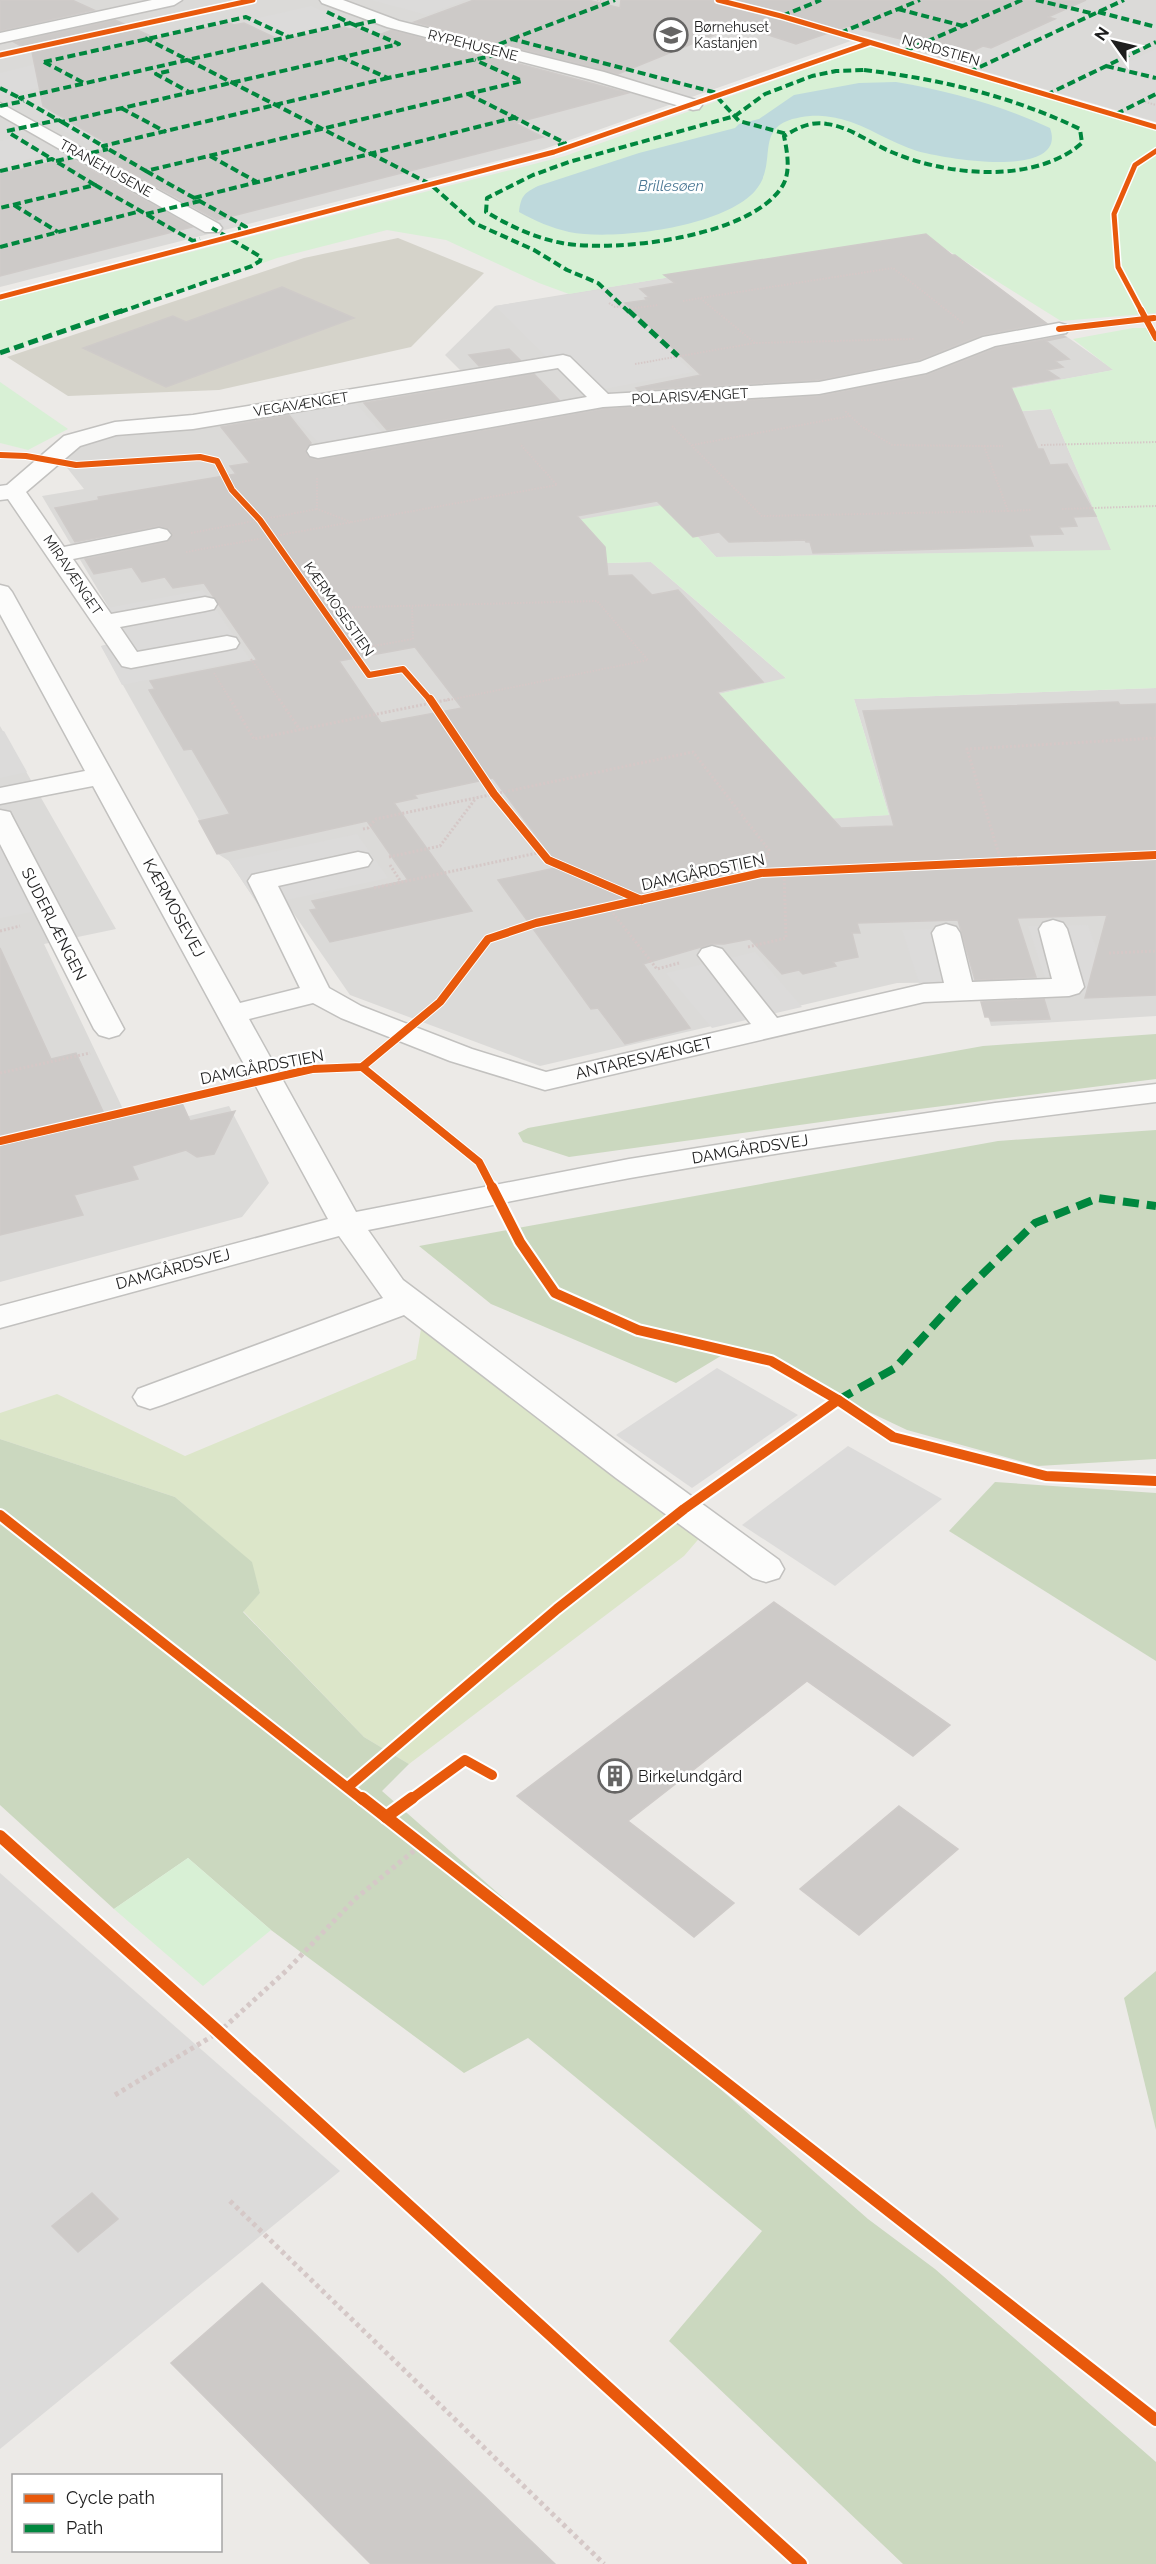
<svg xmlns="http://www.w3.org/2000/svg" width="1156" height="2564" font-family="Raleway,sans-serif">
<style>
.residential{fill:#dbdad8}
.construction{fill:#d5d3ca}
.grass{fill:#dce6c9}
.forest{fill:#cbd8bf}
.park{fill:#d8f0d5}
.parking{fill:#dcdbda}
.water{fill:#bed9dc}
.building{fill:#cdcac8;stroke:#cfcbc9;stroke-width:1.5;fill-rule:evenodd}
.lines{fill:none;stroke-linecap:round;stroke-linejoin:round}
.minor-casing{stroke:#c2c1bf;stroke-width:3}
.path-far2{stroke:#d5c8c7;stroke-width:2;stroke-dasharray:1.5 1.5;stroke-linecap:butt}
.path-far1{stroke:#d5c8c7;stroke-width:3;stroke-dasharray:2 2;stroke-linecap:butt}
.path{stroke:#d5c8c7;stroke-width:5;stroke-dasharray:4 4;stroke-linecap:butt}
.minor{fill:#fcfcfb;fill-rule:evenodd}
.quiet-far2{stroke:#00873e;stroke-width:4;stroke-dasharray:8 4;stroke-linecap:butt}
.quiet-far1{stroke:#00873e;stroke-width:5;stroke-dasharray:10 5;stroke-linecap:butt}
.quiet{stroke:#00873e;stroke-width:8;stroke-dasharray:16 8;stroke-linecap:butt}
.cycleway-far4-casing{stroke:#fff;stroke-width:8}
.cycleway-far3-casing{stroke:#fff;stroke-width:8}
.cycleway-far2-casing{stroke:#fff;stroke-width:10}
.cycleway-far1-casing{stroke:#fff;stroke-width:14}
.cycleway-casing{stroke:#fff;stroke-width:16}
.cycleway-far4{stroke:#e8590c;stroke-width:5}
.cycleway-far3{stroke:#e8590c;stroke-width:6}
.cycleway-far2{stroke:#e8590c;stroke-width:8}
.cycleway-far1{stroke:#e8590c;stroke-width:10}
.cycleway{stroke:#e8590c;stroke-width:12}
.labels{text-anchor:middle;dominant-baseline:central;stroke-width:5;stroke-linejoin:round;paint-order:stroke}
.far-poi-label{font-size:14px;fill:#1e1e1e;stroke:#fff;text-anchor:start}
.far-street-label{font-size:14px;fill:#1e1e1e;stroke:#fff}
.far-water-label{font-size:15px;font-style:italic;fill:#4d7995;stroke:#fff}
.street-label{font-size:16px;fill:#1e1e1e;stroke:#fff}
.poi-label{font-size:16px;fill:#1e1e1e;stroke:#fff;text-anchor:start}
</style>
<rect width="100%" height="100%" fill="#eceae7"/>
<g class="residential">
<polygon points="0,0 1156,0 1156,122 865,36 544,149 0,287"/>
<polygon points="923,235 1114,370 930,404 945,417 1051,409 1112,551 716,557 668,504 386,568 651,562 787,679 706,697 826,818 889,815 854,699 1156,688 1156,1016 991,1026 977,982 897,983 540,1066 350,995 285,901 259,906 229,861 218,854 101,646 128,640 42,496 84,489 60,459 90,440 106,435 471,381 445,355 495,306"/>
<polygon points="0,726 116,929 44,944 133,1130 229,1106 269,1183 242,1217 0,1282"/>
</g>
<polygon class="construction" points="398,238 484,273 411,347 219,390 68,396 7,357 304,258"/>
<polygon class="grass" points="421,1329 702,1535 684,1556 409,1764 364,1737 243,1611 260,1593 251,1562 175,1497 0,1439 0,1413 57,1394 185,1456 416,1359"/>
<g class="forest">
<polygon points="1156,1034 1156,1079 864,1116 569,1157 523,1142 518,1133 528,1128 983,1046"/>
<polygon points="1156,1130 1156,1459 1038,1466 907,1430 734,1348 676,1383 491,1304 419,1246 998,1141"/>
<polygon points="0,1439 175,1497 252,1562 260,1593 243,1612 364,1737 409,1764 382,1791 868,2219 935,2269 1156,2462 1156,2564 903,2564 669,2341 762,2231 528,2038 464,2073 271,1930 188,1858 114,1909 0,1805"/>
<polygon points="995,1482 1156,1493 1156,1661 949,1531"/>
<polygon points="1156,1971 1156,2130 1124,1998"/>
</g>
<g class="park">
<polygon points="870,46 1156,127 1156,313 1061,321 923,235 569,294 539,283 446,240 387,230 277,258 0,353 0,301 565,156"/>
<polygon points="1133,328 1156,328 1156,688 854,699 889,815 826,819 706,697 786,678 651,562 386,568 373,556 668,504 716,557 1111,550 1051,409 944,417 929,404 1113,370 1073,339"/>
<polygon points="0,382 68,429 28,450 0,443"/>
<polygon points="188,1858 271,1930 203,1986 114,1909"/>
</g>
<g class="parking">
<polygon points="371,0 466,0 427,15"/>
<polygon points="311,6 344,21 282,35 250,20"/>
<polygon points="1156,49 1156,77 1118,67"/>
<polygon points="44,62 73,80 3,96 0,95 0,73"/>
<polygon points="125,110 159,129 90,145 57,127"/>
<polygon points="20,136 50,154 0,166 0,141"/>
<polygon points="198,201 237,223 190,235 148,213"/>
<polygon points="599,290 693,372 583,393 495,306"/>
<polygon points="355,402 384,434 320,445 289,413"/>
<polygon points="203,590 250,659 122,685 101,646 128,640 107,608"/>
<polygon points="4,731 27,772 0,778 0,732"/>
<polygon points="357,834 388,878 259,906 229,861"/>
<polygon points="0,843 32,912 0,918"/>
<polygon points="1088,925 1113,993 1050,994 1028,926"/>
<polygon points="961,928 977,982 919,983 902,930"/>
<polygon points="755,952 802,1007 712,1028 666,973"/>
<polygon points="717,1368 798,1415 692,1488 616,1435"/>
<polygon points="848,1446 942,1499 835,1586 742,1525"/>
<polygon points="0,1873 340,2171 0,2449"/>
</g>
<path class="water" d="M896,82C950,91 1000,105 1050,128C1069,181 941,158 917,151C891,143 868,126 841,119C833,117 819,115 810,116C747,122 782,160 755,191C723,227 615,241 569,232C552,228 535,221 519,212C521,196 524,193 538,186L639,153L735,128L739,124L759,119L794,95L859,83Z"/>
<g class="building">
<polygon points="0,0 72,0 94,10 0,31"/>
<polygon points="474,0 588,0 620,8 621,0 1086,0 1048,17 1055,19 991,48 983,46 964,55 849,26 796,44 738,25 618,74 414,22"/>
<polygon points="115,20 155,38 229,23 234,25 244,23 280,40 344,27 350,29 357,28 376,36 392,30 628,93 515,123 543,137 217,220 94,152 115,148 43,106 32,52 14,42"/>
<polygon points="70,158 192,227 0,276 0,174"/>
<polygon points="926,234 952,255 955,255 1046,323 982,335 919,360 819,380 638,390 636,388 701,375 625,303 647,300 645,298 649,297 640,289 675,283 664,275"/>
<polygon points="282,287 354,318 166,387 83,348 173,316 186,322"/>
<path d="M1063,336L1065,337L1046,341L1069,359L1055,361L1063,367L1047,370L1059,378L1011,387L1038,449H1043L1050,465L1067,464L1096,516L1073,517L1077,526L1059,527L1063,534L1029,535L1033,546L813,553L810,542H806L805,540L729,542L719,532L693,537L657,501L577,516L605,547L608,576L632,575L652,595L678,590L763,682L717,692L841,828L894,826L863,711L1118,702L1120,705L1156,704V995L1085,998L1107,915L1017,918L1036,977L975,980L958,920L857,923L860,933H852L858,957L833,962L836,966L803,974L799,970L782,974L750,939L724,944H711L643,964L690,1028L625,1044L598,1008L591,1009L498,880L560,867L493,778L414,795L417,798L394,803L472,911L330,942L310,910L317,909L312,901L408,880L367,821L217,854L199,821L230,814L192,749L184,750L149,690L155,689L150,681L257,660L204,583L173,588L165,577L142,582L132,567L94,574L85,559L167,542L173,535L169,529L159,526L75,542L55,508L99,500L98,497L236,474L230,466L250,463L221,427L289,415L311,443L305,450L308,457L318,460L603,409L819,396L926,375L996,348ZM415,647L462,708L381,723L339,661Z"/>
<polygon points="509,349 520,360 479,366 469,355"/>
<polygon points="534,374 559,400 387,430 364,403"/>
<polygon points="0,948 51,1059 76,1053 107,1120 182,1103 190,1121 235,1111 214,1154 197,1157 186,1150 132,1166 138,1179 74,1195 83,1215 0,1235"/>
<polygon points="1044,999 1050,1019 991,1021 989,1017 985,1017 981,1002"/>
<polygon points="774,1602 950,1725 913,1756 807,1681 628,1821 734,1903 694,1937 517,1796"/>
<polygon points="899,1806 958,1849 859,1935 800,1889"/>
<polygon points="92,2193 118,2219 78,2252 52,2226"/>
<polygon points="262,2283 555,2564 371,2564 171,2363"/>
</g>
<g class="lines">
<g class="minor-casing">
<g id="minor">
<polygon points="152,0 182,0 174,5 0,43 0,33"/>
<polygon points="320,0 343,0 399,21 604,72 699,101 702,105 699,109 693,110 592,80 387,27 322,3"/>
<polygon points="0,103 219,224 222,228 219,232 205,232 0,115"/>
<polygon points="1059,323 1066,325 1069,329 1066,333 995,346 926,373 819,394 603,407 318,458 310,456 307,451 310,446 587,397 558,368 193,429 116,435 80,446 26,492 64,547 159,528 167,530 171,535 167,540 73,559 111,614 205,597 214,599 217,604 214,609 205,611 120,627 137,652 227,636 236,638 239,643 236,648 227,650 131,668 122,666 8,499 0,500 0,486 7,485 64,436 115,422 193,415 563,355 570,357 608,394 819,382 920,362 983,337"/>
<path d="M0,585L8,587L12,592L240,1003L300,988L248,881L252,875L358,852L368,854L372,860L368,866L278,886L329,988L361,1006L472,1049L546,1072L751,1024L698,955L702,949L712,946L722,949L777,1018L924,984L944,983L932,933L936,927L946,924L956,927L960,933L972,982L1052,979L1039,929L1043,923L1053,920L1063,923L1067,929L1084,987L1079,993L1069,996L924,1002L545,1090L450,1061L341,1018L313,1003L249,1019L356,1212L629,1159L766,1137L995,1103L1156,1084V1102C980,1123 805,1147 630,1178C543,1194 455,1213 368,1230L403,1280L642,1460L779,1560L784,1569L779,1578L766,1582L753,1578L616,1478L404,1315L162,1405L150,1409L138,1405L133,1397L138,1389L383,1298L339,1236L0,1328V1306L328,1219L93,786L0,804V788L85,771L0,614Z"/>
<polygon points="0,810 10,812 13,818 124,1029 119,1035 109,1038 99,1035 94,1029 0,844"/>
</g>
</g>
<g class="path-far2">
<polyline points="597,0 608,3"/>
<polyline points="933,18 939,16"/>
<polyline points="1142,101 1156,105"/>
<polyline points="683,301 700,298"/>
<polyline points="609,303 615,307 624,306"/>
<polyline points="629,309 658,305"/>
<polyline points="755,343 700,298 893,268 963,323"/>
<polyline points="635,364 755,343 914,339"/>
<polyline points="672,426 762,516 1008,511 984,446 892,445 861,426 844,410"/>
<polyline points="692,445 850,416"/>
<polyline points="1041,445 1156,442"/>
<polyline points="984,446 1003,446"/>
<polyline points="317,478 317,509 351,522"/>
<polyline points="1062,509 1156,506"/>
<polyline points="1008,511 1031,510"/>
<polyline points="191,533 317,509"/>
<polyline points="186,552 557,485 520,444"/>
<polyline points="322,608 597,601 648,660 444,701"/>
<polyline points="351,650 413,639 412,606"/>
<polyline points="251,659 280,701"/>
<polyline points="214,673 231,701"/>
</g>
<g class="path-far1">
<polyline points="230,699 254,739 451,699"/>
<polyline points="279,699 300,730"/>
<polyline points="363,829 368,828 376,819 693,752 769,850 761,873"/>
<polyline points="389,857 440,846 476,798"/>
<polyline points="1001,861 967,749 1156,738"/>
<polyline points="390,865 401,882"/>
<polyline points="374,888 542,852"/>
<polyline points="608,907 657,969 679,963"/>
<polyline points="0,931 20,926"/>
<polyline points="748,947 786,938 784,872"/>
<polyline points="1109,953 1156,951"/>
<polyline points="0,1073 90,1053"/>
</g>
<g class="path">
<polyline points="115,2095 219,2032 287,1970 355,1899 421,1845"/>
<polyline points="230,2201 604,2564"/>
</g>
<use href="#minor" class="minor"/>
<g class="quiet-far2">
<polyline points="1036,0 1095,14"/>
<polyline points="898,9 963,26"/>
<polyline points="327,12 350,23"/>
<polyline points="1098,12 1156,27"/>
<polyline points="782,16 821,0"/>
<polygon points="350,23 399,44 62,122 20,98"/>
<polyline points="356,25 379,20"/>
<polyline points="840,33 920,0"/>
<polyline points="145,38 430,184 474,223 534,250 567,270 598,283 629,312"/>
<polyline points="512,39 615,0"/>
<polyline points="488,49 512,39 717,93"/>
<polyline points="905,51 1022,0"/>
<polyline points="340,57 388,78 505,53"/>
<polyline points="44,62 246,17 289,37"/>
<polyline points="44,62 84,83"/>
<polyline points="1106,66 1156,78"/>
<path d="M864,70C940,79 1011,96 1080,129L1082,143C1035,184 949,176 894,153C871,144 851,127 827,124C810,121 798,128 784,136C787,151 791,171 783,185C753,237 615,253 562,243C535,238 510,226 486,212L487,198L533,175L569,162L735,116L765,94L812,76L836,71Z"/>
<polyline points="169,71 156,74 189,92"/>
<polyline points="969,72 1124,0"/>
<polyline points="388,78 103,146 146,171 522,81 475,60"/>
<polyline points="0,88 20,98"/>
<polyline points="468,94 565,143 557,146"/>
<polyline points="1046,95 1156,42"/>
<polyline points="717,97 739,121 787,134"/>
<polyline points="0,106 24,101"/>
<polyline points="121,108 166,132"/>
<polyline points="1116,114 1156,94"/>
<polyline points="62,122 103,146"/>
<polyline points="7,131 58,120"/>
<polyline points="11,134 52,159"/>
<polyline points="210,156 257,182"/>
<polyline points="56,161 108,149"/>
<polyline points="0,171 52,159 95,185 0,208"/>
<polyline points="146,171 246,227 238,229"/>
<polyline points="95,185 193,241 200,239"/>
<polyline points="194,198 517,117"/>
<polyline points="14,205 58,232"/>
<polyline points="146,214 200,201"/>
<polyline points="0,247 141,211"/>
<polyline points="120,312 252,266 260,261 261,257 212,228"/>
</g>
<g class="quiet-far1">
<polyline points="628,310 678,356"/>
<polyline points="0,353 124,310"/>
</g>
<polyline class="quiet" points="838,1400 895,1368 963,1293 1035,1223 1098,1198 1156,1206"/>
<g class="cycleway-far4-casing">
<g id="cycleway-far4">
<polyline points="718,0 781,16 1156,127"/>
<polyline points="0,55 253,0"/>
<polyline points="0,297 554,152 869,43"/>
<polyline points="1142,312 1118,267 1114,214 1135,165 1156,151"/>
</g>
</g>
<g class="cycleway-far3-casing">
<g id="cycleway-far3">
<polyline points="1141,310 1156,338"/>
<polyline points="1059,329 1154,318"/>
<polyline points="0,455 26,456 76,465 200,457 217,461 232,490 260,520 369,675 403,669 431,701"/>
</g>
</g>
<g class="cycleway-far2-casing">
<g id="cycleway-far2">
<polyline points="430,699 494,794 548,860 641,900"/>
<polyline points="362,1067 479,1162 493,1189"/>
<polyline points="0,1141 312,1069 362,1067 440,1002 488,939 536,923 761,873 1156,855"/>
</g>
</g>
<g class="cycleway-far1-casing">
<g id="cycleway-far1">
<polyline points="492,1187 520,1242 555,1293 638,1330 771,1361 838,1400 893,1437 1046,1476 1156,1481"/>
<polyline points="0,1515 363,1800"/>
<polyline points="348,1787 557,1609 684,1509 838,1400"/>
<polyline points="410,1800 465,1760 492,1775"/>
</g>
</g>
<g class="cycleway-casing">
<g id="cycleway">
<polyline points="362,1798 1156,2420"/>
<polyline points="386,1817 412,1798"/>
<polyline points="0,1836 219,2032 801,2564"/>
</g>
</g>
<use href="#cycleway-far4" class="cycleway-far4"/>
<use href="#cycleway-far3" class="cycleway-far3"/>
<use href="#cycleway-far2" class="cycleway-far2"/>
<use href="#cycleway-far1" class="cycleway-far1"/>
<use href="#cycleway" class="cycleway"/>
</g>
<defs>
<g id="school-ring" transform="scale(1.725)"><circle r="9.5" fill="#fff" stroke="#666564" stroke-width="1.5"/><path d="M0-5L7-2L0 1L-7-2ZM-4 1L0 2.5L4 1V4Q0 6-4 4Z" fill="#666564"/></g>
<g id="building-ring" transform="scale(1.725)"><circle r="9.5" fill="#fff" stroke="#666564" stroke-width="1.5"/><path d="M-4-6H4V6H1V3H-1V6H-4ZM-2.5-4.3h1.7v1.8h-1.7ZM.8-4.3h1.7v1.8H.8ZM-2.5-1h1.7V.8h-1.7ZM.8-1h1.7V.8H.8Z" fill="#666564"/></g>
</defs>
<g fill-rule="evenodd">
<use href="#school-ring" x="671" y="35"/>
<use href="#building-ring" x="615" y="1776"/>
</g>
<g class="labels">
<g class="far-poi-label">
<text x="694" y="27">Børnehuset<tspan x="694" dy="16">Kastanjen</tspan></text>
</g>
<g class="far-street-label">
<text transform="translate(473 45) rotate(14)">RYPEHUSENE</text>
<text transform="translate(941 50) rotate(16)">NORDSTIEN</text>
<text transform="translate(106 168) rotate(29)">TRANEHUSENE</text>
<text transform="translate(690 396) rotate(-3)">POLARISVÆNGET</text>
<text transform="translate(301 404) rotate(-9)">VEGAVÆNGET</text>
<text transform="translate(73 575) rotate(56)">MIRAVÆNGET</text>
<text transform="translate(339 609) rotate(55)">KÆRMOSESTIEN</text>
</g>
<g class="far-water-label">
<text x="671" y="186">Brillesøen</text>
</g>
<g class="street-label">
<text transform="translate(703 872) rotate(-12)">DAMGÅRDSTIEN</text>
<text transform="translate(174 908) rotate(61)">KÆRMOSEVEJ</text>
<text transform="translate(54 924) rotate(63)">SUDERLÆNGEN</text>
<text transform="translate(644 1058) rotate(-13)">ANTARESVÆNGET</text>
<text transform="translate(262 1067) rotate(-11)">DAMGÅRDSTIEN</text>
<text transform="translate(750 1149) rotate(-9)">DAMGÅRDSVEJ</text>
<text transform="translate(173 1269) rotate(-15)">DAMGÅRDSVEJ</text>
</g>
<g class="poi-label">
<text x="638" y="1776">Birkelundgård</text>
</g>
</g>
<rect x="12" y="2474" width="210" height="78" fill="#ffffff" stroke="#a5a5a5" stroke-width="1.5"/>
<rect x="24" y="2494" width="30" height="9" fill="#e8590c" stroke="#a5a5a5" stroke-width="1.5"/>
<text x="66" y="2504" font-size="18" fill="#1e1e1e">Cycle path</text>
<rect x="24" y="2524" width="30" height="9" fill="#00873e" stroke="#a5a5a5" stroke-width="1.5"/>
<text x="66" y="2534" font-size="18" fill="#1e1e1e">Path</text>
<g transform="translate(1114 42) rotate(304)" stroke="#ffffff" stroke-width="4.5" paint-order="stroke">
<path d="M0-4.5L10 22L0 15L-10 22Z" fill="#1e1e1e"/>
<text y="-9" font-size="16" font-weight="bold" text-anchor="middle" fill="#1e1e1e">N</text>
</g>
</svg>
